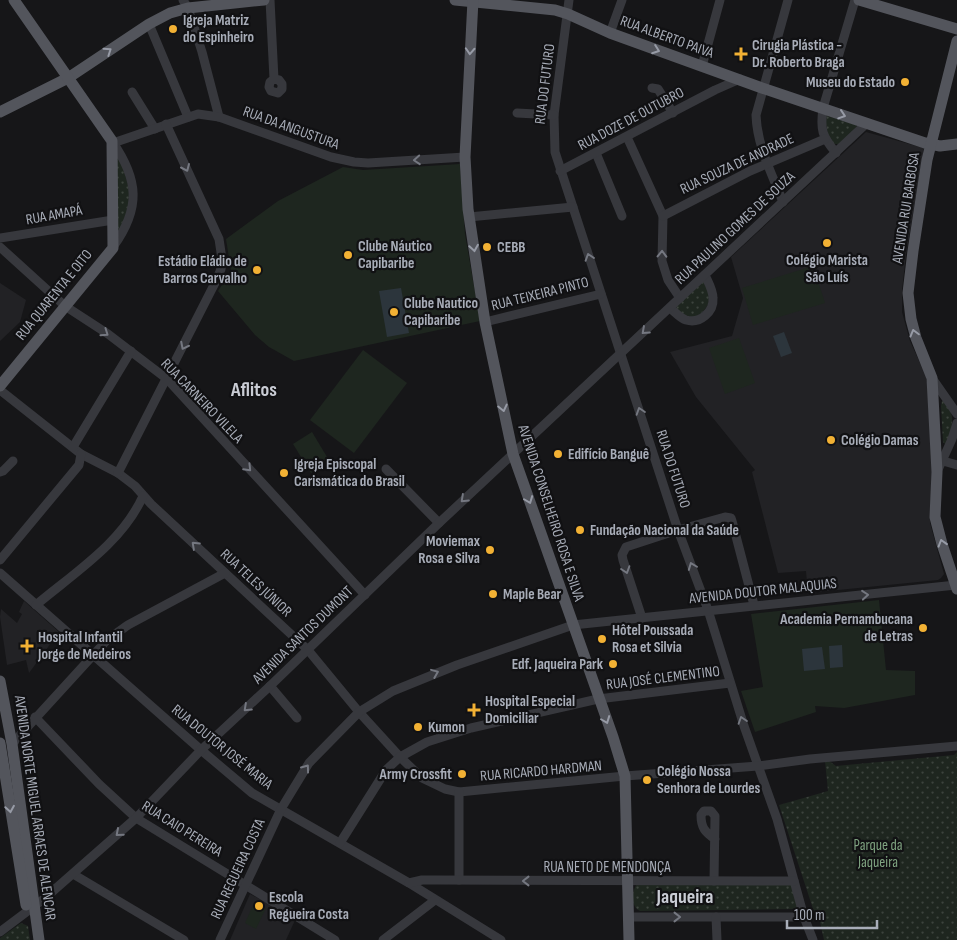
<svg xmlns="http://www.w3.org/2000/svg" width="957" height="940" font-family="'Sofia Sans Condensed',sans-serif">
<style>
.built{fill:#222225}
.park{fill:url(#park-dots)}
.pitch{fill:#1e261f}
.water{fill:#2c353c}
.lines{fill:none;stroke-linecap:round;stroke-linejoin:round}
.minor{stroke:#37383d;stroke-width:9}
.major{stroke:#53555c;stroke-width:11}
.oneway{stroke:#979ba6}
.oneway2{stroke:#757881}
.poi-dot{fill:#f2b134;stroke:#111113;stroke-width:2}
.labels{text-anchor:middle;dominant-baseline:central;stroke-width:4.5;stroke-linejoin:round;paint-order:stroke}
.poi-label{font-size:15px;font-weight:bold;fill:#a8adb8;stroke:#111113;text-anchor:start}
.street-label{font-size:15px;fill:#a8adb8;stroke:#111113}
.park-label{font-size:15px;fill:#7fa381;stroke:#111113}
.district-label{font-size:20px;font-weight:bold;fill:#c9ccd4;stroke:#111113}
</style>
<defs>
<pattern id="park-dots" width="8" height="8" patternUnits="userSpaceOnUse" patternTransform="scale(1.25)"><rect width="8" height="8" fill="#1e261f"/><path d="M2 2h.1M6 6h.1" fill="none" stroke="#3c433d" stroke-width="1.8" stroke-linecap="round"/></pattern>
</defs>
<rect width="100%" height="100%" fill="#161618"/>
<g class="built">
<polygon points="866,132 924,148 906,255 902,290 902,312 910,341 926,376 930,401 932,472 930,523 944,574 941,578 938,580 808,593 806,571 778,573 752,472 755,470 696,397 670,352 732,336 743,298 731,257"/>
<polygon points="0,283 26,300 20,322 0,341"/>
<polygon points="24,601 59,632 29,673 26,660 7,665 0,617 1,609 17,623 22,614 19,612"/>
<polygon points="250,894 296,918 286,940 230,940"/>
</g>
<g class="park">
<polygon points="824,115 856,125 857,128 840,144 834,144 829,139"/>
<polygon points="114,150 122,160 132,201 119,231 117,230"/>
<path d="M702,281L705,282C711,299 712,304 697,317H688L677,310L676,306Z"/>
<path d="M942,401H944C957,414 952,429 946,445L943,442L941,406Z"/>
<polygon points="957,752 957,940 824,940 820,922 817,921 779,805 828,791 825,761 829,761 836,766 954,755"/>
<path d="M637,884H791L798,908L794,909L640,911C631,908 631,891 637,884Z"/>
<polygon points="21,923 28,926 30,940 0,940 0,938"/>
</g>
<g class="pitch">
<polygon points="460,164 465,234 480,321 294,361 269,347 255,335 218,291 231,271 226,239 278,201 343,167 363,170"/>
<polygon points="813,266 825,303 753,325 742,288"/>
<polygon points="739,338 755,383 725,394 709,348"/>
<polygon points="363,350 407,383 354,453 310,420"/>
<polygon points="312,432 330,462 311,473 293,444"/>
<polygon points="879,600 886,670 915,671 915,695 844,708 815,706 816,712 755,732 741,691 763,687 751,614"/>
<polygon points="254,903 266,908 256,929 245,923"/>
</g>
<g class="water">
<polygon points="401,288 409,333 387,337 379,291"/>
<polygon points="784,332 792,353 781,357 773,336"/>
<polygon points="842,645 843,667 830,668 829,646"/>
<polygon points="822,647 825,669 804,671 802,649"/>
</g>
<g class="lines">
<g class="minor">
<polyline points="183,0 188,8 202,52 219,117"/>
<polyline points="270,0 274,79 270,82 269,87 271,91 278,93 282,89 282,84 279,80 274,79"/>
<polyline points="569,0 554,115 555,152 678,530 708,610 744,726 777,819 804,917 813,940"/>
<polyline points="149,24 188,117"/>
<polyline points="610,33 622,0"/>
<polyline points="702,66 720,0"/>
<polyline points="652,88 658,89 673,113"/>
<polyline points="132,92 155,129"/>
<polyline points="517,113 554,115"/>
<polyline points="627,137 663,216 662,261 668,280 680,298"/>
<path d="M112,141C139,180 141,208 113,247"/>
<polyline points="113,143 198,114 219,117 331,157 354,162 368,163 465,157"/>
<polyline points="596,153 622,216"/>
<path d="M836,153C822,136 820,130 823,108L855,0"/>
<polyline points="560,171 715,90 740,79"/>
<path d="M783,202C772,174 757,146 756,115L788,0"/>
<polyline points="663,216 750,171 825,139"/>
<polyline points="469,217 573,207"/>
<polyline points="0,238 113,220"/>
<polyline points="0,247 65,306 108,334 167,379 365,595"/>
<path d="M670,308C675,312 680,318 686,320C700,324 714,312 713,298C713,290 708,282 705,275"/>
<polyline points="485,322 601,294"/>
<polyline points="932,378 957,414"/>
<polyline points="0,390 81,454 118,473 135,486 151,504 308,650 359,712 400,757 422,778 445,789 459,792 625,776 758,766 810,759 957,746"/>
<polyline points="73,447 131,351"/>
<polyline points="943,461 957,465"/>
<polyline points="386,469 439,523"/>
<polyline points="0,472 3,471 13,461"/>
<polyline points="937,472 952,439 957,423"/>
<polyline points="118,473 216,281 221,269 222,259 219,239 166,124"/>
<polyline points="0,560 79,465 81,454"/>
<polyline points="0,573 201,750 252,793 409,883 501,940"/>
<path d="M36,605C74,573 122,543 143,496"/>
<polyline points="642,618 623,560 622,555 626,547 678,530 725,517 731,518 732,521 754,605"/>
<polyline points="270,686 297,718"/>
<polyline points="35,717 99,784 136,818 335,940"/>
<polyline points="12,744 107,640 128,625 225,573"/>
<polyline points="340,843 386,770 400,757 427,742 471,728 598,699 730,683"/>
<polyline points="73,874 184,940"/>
<polyline points="459,880 459,792"/>
<path d="M714,881L715,816L711,811H704L701,815C701,828 705,832 715,839"/>
<polyline points="409,883 422,880 435,880 794,881"/>
<polyline points="628,917 804,917"/>
<polyline points="716,917 717,940"/>
<polyline points="0,932 45,898 136,818 201,750 270,686 439,523 867,123"/>
<polyline points="220,940 281,809 309,763 359,712 393,691 457,665 573,625 956,585"/>
<polyline points="383,940 435,900"/>
</g>
<g class="major">
<polyline points="455,0 555,10 568,14 610,33 762,88 925,143 940,146 957,144"/>
<polyline points="473,0 465,157 468,209 485,322 513,454 613,737 625,776 629,940"/>
<polyline points="859,0 957,29"/>
<polyline points="957,41 927,160 913,251 908,293 911,319 916,338 932,378 937,472 935,517 942,544 957,589"/>
<polyline points="0,112 68,78 149,24 170,13 188,8 264,0"/>
<polyline points="0,386 113,248 112,141 14,0"/>
<polyline points="0,681 12,744 39,940"/>
<polyline points="0,743 26,905"/>
</g>
</g>
<defs><path id="oneway-chevron" d="M-2-3.5L2.5 0L-2 3.5" fill="none" stroke-width="1.6" stroke-linecap="round" stroke-linejoin="round" transform="scale(1.25)"/></defs>
<g class="oneway">
<use href="#oneway-chevron" transform="translate(656 50) rotate(20)"/>
<use href="#oneway-chevron" transform="translate(108 51) rotate(-34)"/>
<use href="#oneway-chevron" transform="translate(470 51) rotate(93)"/>
<use href="#oneway-chevron" transform="translate(842 115) rotate(18)"/>
<use href="#oneway-chevron" transform="translate(474 248) rotate(81)"/>
<use href="#oneway-chevron" transform="translate(914 333) rotate(-105)"/>
<use href="#oneway-chevron" transform="translate(503 408) rotate(77)"/>
<use href="#oneway-chevron" transform="translate(529 500) rotate(69)"/>
<use href="#oneway-chevron" transform="translate(942 543) rotate(-107)"/>
<use href="#oneway-chevron" transform="translate(606 720) rotate(69)"/>
<use href="#oneway-chevron" transform="translate(10 809) rotate(81)"/>
</g>
<g class="oneway2">
<use href="#oneway-chevron" transform="translate(417 160) rotate(176)"/>
<use href="#oneway-chevron" transform="translate(186 168) rotate(66)"/>
<use href="#oneway-chevron" transform="translate(662 254) rotate(-89)"/>
<use href="#oneway-chevron" transform="translate(589 257) rotate(-108)"/>
<use href="#oneway-chevron" transform="translate(645 331) rotate(138)"/>
<use href="#oneway-chevron" transform="translate(105 333) rotate(35)"/>
<use href="#oneway-chevron" transform="translate(184 346) rotate(117)"/>
<use href="#oneway-chevron" transform="translate(640 411) rotate(-108)"/>
<use href="#oneway-chevron" transform="translate(248 468) rotate(46)"/>
<use href="#oneway-chevron" transform="translate(464 499) rotate(137)"/>
<use href="#oneway-chevron" transform="translate(195 545) rotate(-137)"/>
<use href="#oneway-chevron" transform="translate(692 566) rotate(-111)"/>
<use href="#oneway-chevron" transform="translate(626 570) rotate(72)"/>
<use href="#oneway-chevron" transform="translate(865 595) rotate(-5)"/>
<use href="#oneway-chevron" transform="translate(435 673) rotate(-22)"/>
<use href="#oneway-chevron" transform="translate(247 708) rotate(137)"/>
<use href="#oneway-chevron" transform="translate(742 720) rotate(-108)"/>
<use href="#oneway-chevron" transform="translate(306 768) rotate(-54)"/>
<use href="#oneway-chevron" transform="translate(119 833) rotate(139)"/>
<use href="#oneway-chevron" transform="translate(526 881) rotate(-180)"/>
<use href="#oneway-chevron" transform="translate(677 917)"/>
</g>
<g class="poi-dot">
<circle cx="173" cy="29" r="5"/>
<path d="M738.5 46.5h5v5h5v5h-5v5h-5v-5h-5v-5h5z"/>
<circle cx="905" cy="82" r="5"/>
<circle cx="827" cy="243" r="5"/>
<circle cx="487" cy="247" r="5"/>
<circle cx="348" cy="255" r="5"/>
<circle cx="257" cy="270" r="5"/>
<circle cx="394" cy="312" r="5"/>
<circle cx="831" cy="440" r="5"/>
<circle cx="558" cy="454" r="5"/>
<circle cx="284" cy="473" r="5"/>
<circle cx="580" cy="530" r="5"/>
<circle cx="490" cy="550" r="5"/>
<circle cx="493" cy="594" r="5"/>
<circle cx="923" cy="628" r="5"/>
<circle cx="602" cy="639" r="5"/>
<path d="M24.5 638.5h5v5h5v5h-5v5h-5v-5h-5v-5h5z"/>
<circle cx="613" cy="664" r="5"/>
<path d="M471.5 702.5h5v5h5v5h-5v5h-5v-5h-5v-5h5z"/>
<circle cx="418" cy="727" r="5"/>
<circle cx="462" cy="774" r="5"/>
<circle cx="647" cy="780" r="5"/>
<circle cx="259" cy="906" r="5"/>
</g>
<g class="labels">
<g class="poi-label">
<text x="183" y="20">Igreja Matriz<tspan x="183" dy="17">do Espinheiro</tspan></text>
<text x="752" y="45">Cirugia Plástica -<tspan x="752" dy="17">Dr. Roberto Braga</tspan></text>
<text x="895" y="82" text-anchor="end">Museu do Estado</text>
<text x="358" y="246">Clube Náutico<tspan x="358" dy="17">Capibaribe</tspan></text>
<text x="497" y="247">CEBB</text>
<text x="827" y="260" text-anchor="middle">Colégio Marista<tspan x="827" dy="17">São Luís</tspan></text>
<text x="247" y="261" text-anchor="end">Estádio Eládio de<tspan x="247" dy="17">Barros Carvalho</tspan></text>
<text x="404" y="303">Clube Nautico<tspan x="404" dy="17">Capibaribe</tspan></text>
<text x="841" y="440">Colégio Damas</text>
<text x="568" y="454">Edifício Banguê</text>
<text x="294" y="464">Igreja Episcopal<tspan x="294" dy="17">Carismática do Brasil</tspan></text>
<text x="590" y="530">Fundação Nacional da Saúde</text>
<text x="480" y="541" text-anchor="end">Moviemax<tspan x="480" dy="17">Rosa e Silva</tspan></text>
<text x="503" y="594">Maple Bear</text>
<text x="913" y="619" text-anchor="end">Academia Pernambucana<tspan x="913" dy="17">de Letras</tspan></text>
<text x="612" y="630">Hôtel Poussada<tspan x="612" dy="17">Rosa et Silvia</tspan></text>
<text x="38" y="637">Hospital Infantil<tspan x="38" dy="17">Jorge de Medeiros</tspan></text>
<text x="603" y="664" text-anchor="end">Edf. Jaqueira Park</text>
<text x="485" y="701">Hospital Especial<tspan x="485" dy="17">Domiciliar</tspan></text>
<text x="428" y="727">Kumon</text>
<text x="657" y="771">Colégio Nossa<tspan x="657" dy="17">Senhora de Lourdes</tspan></text>
<text x="452" y="774" text-anchor="end">Army Crossfit</text>
<text x="269" y="897">Escola<tspan x="269" dy="17">Regueira Costa</tspan></text>
</g>
<g class="street-label">
<text transform="translate(667 37) rotate(20)">RUA ALBERTO PAIVA</text>
<text transform="translate(545 84) rotate(-83)">RUA DO FUTURO</text>
<text transform="translate(631 119) rotate(-28)">RUA DOZE DE OUTUBRO</text>
<text transform="translate(291 128) rotate(20)">RUA DA ANGUSTURA</text>
<text transform="translate(737 164) rotate(-25)">RUA SOUZA DE ANDRADE</text>
<text transform="translate(906 208) rotate(-81)">AVENIDA RUI BARBOSA</text>
<text transform="translate(54 215) rotate(-10)">RUA AMAPÁ</text>
<text transform="translate(735 228) rotate(-43)">RUA PAULINO GOMES DE SOUZA</text>
<text transform="translate(540 294) rotate(-14)">RUA TEIXEIRA PINTO</text>
<text transform="translate(54 295) rotate(-51)">RUA QUARENTA E OITO</text>
<text transform="translate(202 401) rotate(46)">RUA CARNEIRO VILELA</text>
<text transform="translate(673 469) rotate(72)">RUA DO FUTURO</text>
<text transform="translate(551 513) rotate(72)">AVENIDA CONSELHEIRO ROSA E SILVA</text>
<text transform="translate(256 583) rotate(43)">RUA TELES JÚNIOR</text>
<text transform="translate(763 591) rotate(-6)">AVENIDA DOUTOR MALAQUIAS</text>
<text transform="translate(303 635) rotate(-44)">AVENIDA SANTOS DUMONT</text>
<text transform="translate(663 678) rotate(-7)">RUA JOSÉ CLEMENTINO</text>
<text transform="translate(222 747) rotate(39)">RUA DOUTOR JOSÉ MARIA</text>
<text transform="translate(541 771) rotate(-5)">RUA RICARDO HARDMAN</text>
<text transform="translate(35 808) rotate(82)">AVENIDA NORTE MIGUEL ARRAES DE ALENCAR</text>
<text transform="translate(182 829) rotate(32)">RUA CAIO PEREIRA</text>
<text x="607" y="867">RUA NETO DE MENDONÇA</text>
<text transform="translate(238 869) rotate(-65)">RUA REGUEIRA COSTA</text>
</g>
<g class="park-label">
<text x="878" y="845">Parque da<tspan x="878" dy="17">Jaqueira</tspan></text>
</g>
<g class="district-label">
<text x="254" y="390">Aflitos</text>
<text x="685" y="897">Jaqueira</text>
</g>
</g>
<path d="M787 920v8h90v-8" fill="none" stroke="#a8adb8" stroke-width="2.5"/>
<text x="794" y="920" font-size="15" fill="#a8adb8" stroke="#111113" stroke-width="4" paint-order="stroke">100 m</text>
</svg>
